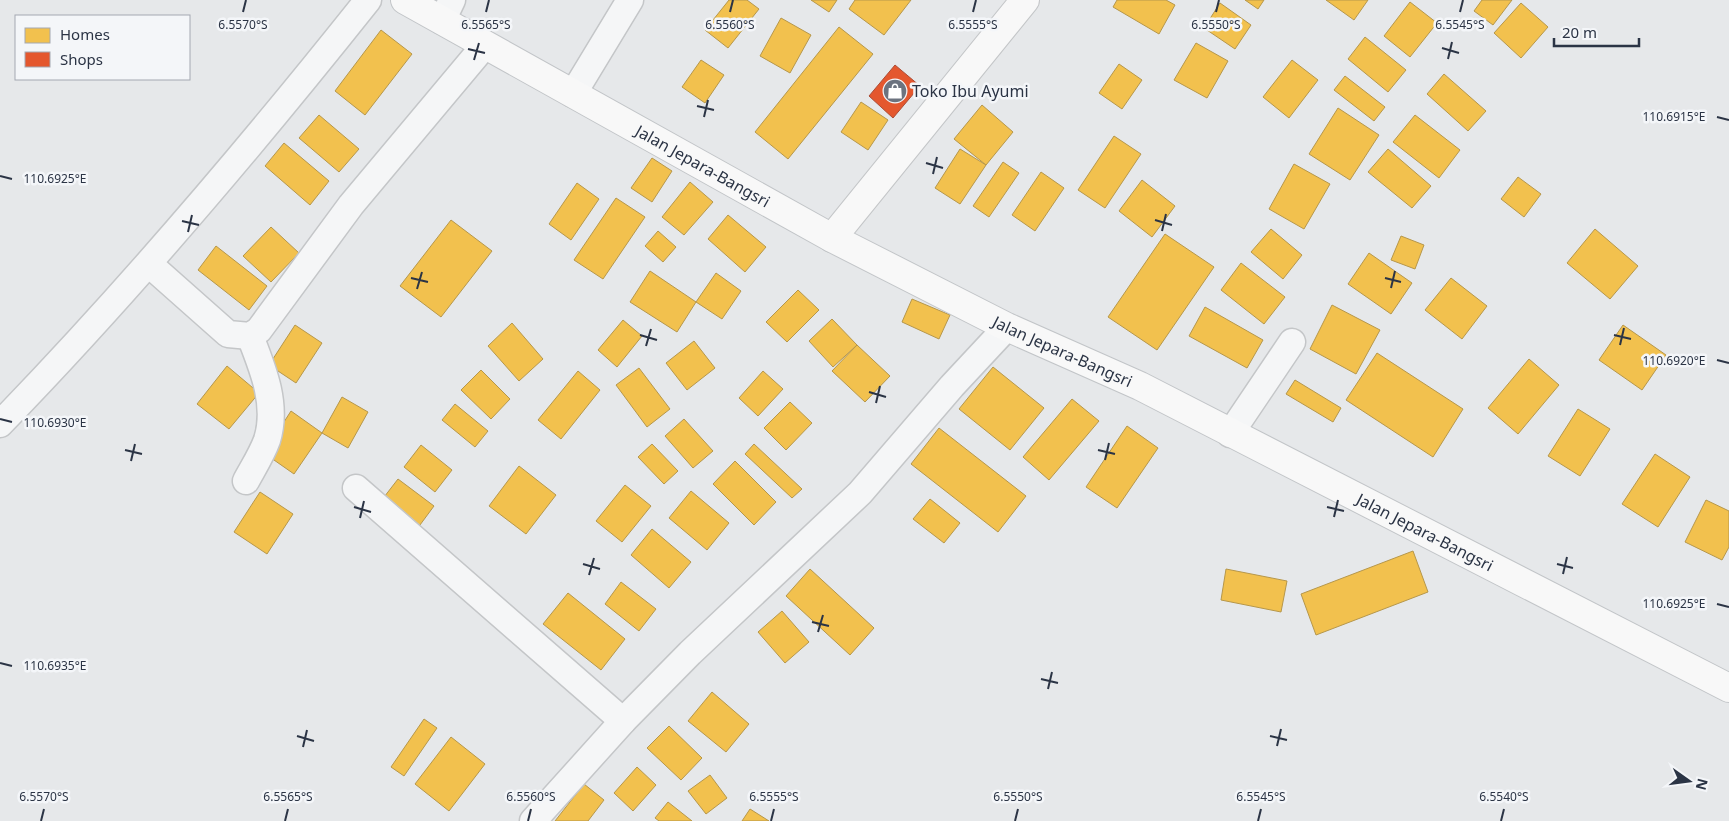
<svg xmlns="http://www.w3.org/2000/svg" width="1729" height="821" font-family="'Noto Sans',sans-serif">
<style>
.homes{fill:#f2c14e;stroke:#b6974b}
.shops{fill:#e4572e;stroke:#ac4c35}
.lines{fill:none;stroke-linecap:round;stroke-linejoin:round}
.street-casing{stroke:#c4c6c8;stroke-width:29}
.secondary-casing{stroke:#c4c6c8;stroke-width:30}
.primary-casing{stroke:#c2c5c8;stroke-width:30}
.street{stroke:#f5f6f7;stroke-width:26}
.secondary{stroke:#f8f8f8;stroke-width:28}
.primary{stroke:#f8f8f8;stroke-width:28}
.ticks{fill:none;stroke:#2b3445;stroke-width:2}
.labels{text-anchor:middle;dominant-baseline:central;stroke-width:5;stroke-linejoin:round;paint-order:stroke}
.poi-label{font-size:16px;fill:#2b3445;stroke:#f4f6f9;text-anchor:start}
.street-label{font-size:16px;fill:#2b3445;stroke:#f4f6f9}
.ticks-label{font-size:12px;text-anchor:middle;fill:#2b3445;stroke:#f4f6f9;stroke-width:5;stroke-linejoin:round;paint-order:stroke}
</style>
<rect width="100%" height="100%" fill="#e6e8ea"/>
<g class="homes">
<polygon points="729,0 747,0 759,9 728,48 705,30"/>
<polygon points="811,0 837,0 829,12"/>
<polygon points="855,0 911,0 884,35 849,9"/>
<polygon points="1117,0 1166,0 1175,5 1159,34 1113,7"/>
<polygon points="1245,0 1264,0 1258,9"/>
<polygon points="1326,0 1368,0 1354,20"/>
<polygon points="1482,0 1512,0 1493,25 1474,11"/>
<polygon points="1410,2 1437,23 1410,57 1384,36"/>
<polygon points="1220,3 1251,25 1235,49 1204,28"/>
<polygon points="1521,3 1548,27 1521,58 1494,33"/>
<polygon points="781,18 811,35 790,73 760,56"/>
<polygon points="839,27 873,54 788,159 755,132"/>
<polygon points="381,30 412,54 365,115 335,91"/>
<polygon points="1365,37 1406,70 1388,92 1348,59"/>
<polygon points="1196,43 1228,61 1207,98 1174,80"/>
<polygon points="701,60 724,75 705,103 682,87"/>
<polygon points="1292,60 1318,80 1289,118 1263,97"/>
<polygon points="1119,64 1142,80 1122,109 1099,93"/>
<polygon points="1444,74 1486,111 1468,131 1427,94"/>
<polygon points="1345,76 1385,107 1374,121 1334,90"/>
<polygon points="861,102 888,120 868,150 841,132"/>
<polygon points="982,105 1013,132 986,165 954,139"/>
<polygon points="1338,108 1379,135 1350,180 1309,154"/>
<polygon points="319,115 359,149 339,172 299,138"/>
<polygon points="1415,115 1460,150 1439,178 1393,142"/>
<polygon points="1114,136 1141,154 1105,208 1078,190"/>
<polygon points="284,143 329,181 310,205 265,166"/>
<polygon points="960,149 986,165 960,204 935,188"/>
<polygon points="1388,149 1431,186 1412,208 1368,172"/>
<polygon points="652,158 672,171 652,202 631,188"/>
<polygon points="1003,162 1019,173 989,217 973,206"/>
<polygon points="1294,164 1330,184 1304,229 1269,209"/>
<polygon points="1041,172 1064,188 1035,231 1012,215"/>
<polygon points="1518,177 1541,194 1524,217 1501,199"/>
<polygon points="1142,180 1175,206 1152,237 1119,211"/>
<polygon points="690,182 713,202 684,235 662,217"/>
<polygon points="577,183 599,199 571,240 549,224"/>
<polygon points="616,198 645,217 603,279 574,260"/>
<polygon points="728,215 766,247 745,272 708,239"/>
<polygon points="451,220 492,251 441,317 400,286"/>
<polygon points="271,227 299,253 271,282 243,256"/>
<polygon points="1271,229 1302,255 1283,279 1251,252"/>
<polygon points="1595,229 1638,266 1610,299 1567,263"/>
<polygon points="658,231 676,247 663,262 645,246"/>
<polygon points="1165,234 1214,267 1157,350 1108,317"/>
<polygon points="1401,236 1424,245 1415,269 1391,260"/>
<polygon points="216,246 267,286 249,310 198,270"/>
<polygon points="1369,253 1412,283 1391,314 1348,284"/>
<polygon points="1241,263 1285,297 1264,324 1221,290"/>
<polygon points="650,271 696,302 677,332 630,302"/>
<polygon points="716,273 741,291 722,319 696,302"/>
<polygon points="1451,278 1487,306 1462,339 1425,310"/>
<polygon points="798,290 819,310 787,342 766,322"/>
<polygon points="912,299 950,315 939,339 902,322"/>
<polygon points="1332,305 1380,330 1356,374 1310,349"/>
<polygon points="1205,307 1263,340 1247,368 1189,336"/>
<polygon points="832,319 857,345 833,367 809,341"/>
<polygon points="623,320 642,336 617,367 598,350"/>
<polygon points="512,323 543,359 519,381 488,346"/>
<polygon points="295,325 322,343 296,383 269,365"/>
<polygon points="1623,325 1666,355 1642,390 1599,360"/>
<polygon points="694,341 715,368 687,390 666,363"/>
<polygon points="857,345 890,376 865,402 832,371"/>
<polygon points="1377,353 1463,409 1433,457 1346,400"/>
<polygon points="1529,359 1559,385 1518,434 1488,408"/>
<polygon points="227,366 259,393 229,429 197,404"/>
<polygon points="993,367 1044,408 1010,450 959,409"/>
<polygon points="639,368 670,409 647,427 616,385"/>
<polygon points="481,370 510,399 491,419 461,390"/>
<polygon points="578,371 600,390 561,439 538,420"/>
<polygon points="763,371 783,389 758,416 739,398"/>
<polygon points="1295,380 1341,408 1333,422 1286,394"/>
<polygon points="342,397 368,412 348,448 322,433"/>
<polygon points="1072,399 1099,421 1049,480 1023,457"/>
<polygon points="790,402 812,423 786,450 764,428"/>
<polygon points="455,404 488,431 475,447 442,420"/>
<polygon points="1578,409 1610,429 1580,476 1548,456"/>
<polygon points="291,411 322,433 294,474 264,453"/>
<polygon points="684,419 713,451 693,468 665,436"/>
<polygon points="1127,426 1158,448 1117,508 1086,487"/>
<polygon points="939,428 1026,496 998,532 911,464"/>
<polygon points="652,444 678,471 664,484 638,457"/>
<polygon points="754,444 802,489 792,498 745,454"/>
<polygon points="421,445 452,470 435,492 404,467"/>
<polygon points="1655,454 1690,477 1658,527 1622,504"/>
<polygon points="735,461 776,502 754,525 713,484"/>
<polygon points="519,466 556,495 526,534 489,506"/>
<polygon points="398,479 434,506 417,529 381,501"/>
<polygon points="625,485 651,506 622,542 596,521"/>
<polygon points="691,491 729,523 707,550 669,518"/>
<polygon points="260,492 293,514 267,554 234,532"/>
<polygon points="930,499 960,523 944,543 913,519"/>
<polygon points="1706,500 1729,511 1729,547 1722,560 1685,542"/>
<polygon points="652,529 691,562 669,588 631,555"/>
<polygon points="1413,551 1428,592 1316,635 1301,594"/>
<polygon points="810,569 874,628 850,655 786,596"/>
<polygon points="1226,569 1287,581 1281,612 1221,600"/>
<polygon points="621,582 656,609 639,631 605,604"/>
<polygon points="568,593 625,639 601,670 543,624"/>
<polygon points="782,611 809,642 785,663 758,632"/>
<polygon points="712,692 749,724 726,752 688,721"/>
<polygon points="424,719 437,728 404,776 391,767"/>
<polygon points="669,726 702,758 681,780 647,748"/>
<polygon points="451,737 485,764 449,811 415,784"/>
<polygon points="637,767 656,785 633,811 614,793"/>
<polygon points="710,775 727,798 706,814 688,791"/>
<polygon points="584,784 604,800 588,821 555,821"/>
<polygon points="668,802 692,821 659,821 655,818"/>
<polygon points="750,809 769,821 742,821"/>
</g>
<polygon class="shops" points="895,65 920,86 893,118 869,96"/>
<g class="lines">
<g class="street-casing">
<g id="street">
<polyline points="442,21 452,0"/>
<polyline points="573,94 630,0"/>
<polyline points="149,264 228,334 250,336 259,330 351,205 485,45"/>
<path d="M0,424C131,289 251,147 368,0"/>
<polyline points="1230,434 1292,342"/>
<path d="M246,481C253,468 262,454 267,440C278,405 263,369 250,336"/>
<polyline points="356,488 623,721"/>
<polyline points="533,821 623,721 690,653 860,493 952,386 1007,327"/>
</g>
</g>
<g class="secondary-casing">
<polyline id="secondary" points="832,238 1025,0"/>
</g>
<g class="primary-casing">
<g id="primary">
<path id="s1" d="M405,0L832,238L1007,327L1140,386L1729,688"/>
</g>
</g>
<use href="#street" class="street"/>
<use href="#secondary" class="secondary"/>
<use href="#primary" class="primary"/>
</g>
<path class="ticks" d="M243,12L246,0M486,12L489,0M730,12L733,0M973,12L976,0M1216,12L1219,0M1460,12L1463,0M1442,48L1459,53M468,49L485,53M1448,59L1452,42M474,60L479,43M697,106L714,110M704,117L708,100M1717,117L1729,120M926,163L943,168M933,174L937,157M0,176L12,179M1155,220L1172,225M182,221L199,225M1162,231L1166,214M188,232L192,215M411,278L428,282M1385,278L1401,282M1391,288L1395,271M417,289L422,272M640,335L657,340M1614,335L1631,339M1620,345L1624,328M646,346L651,329M1717,360L1729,363M869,392L886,397M876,403L880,386M0,419L12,422M125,450L142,454M1098,450L1115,454M1105,460L1109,443M131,461L135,444M354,507L371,512M1327,507L1344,511M1334,517L1338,500M360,518L364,501M583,564L600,569M1557,564L1573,568M1563,574L1567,557M589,575L594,558M1717,604L1729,607M812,622L829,626M818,632L823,615M0,663L12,666M1041,679L1058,683M1048,689L1052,672M297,736L314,741M1270,736L1287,740M1277,746L1281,729M303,747L307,730M41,821L44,809M285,821L288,809M528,821L531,809M771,821L774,809M1015,821L1018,809M1258,821L1261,809M1501,821L1504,809"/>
<defs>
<g id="shop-disc" transform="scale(1.25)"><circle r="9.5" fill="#6c737f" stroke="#f4f6f9"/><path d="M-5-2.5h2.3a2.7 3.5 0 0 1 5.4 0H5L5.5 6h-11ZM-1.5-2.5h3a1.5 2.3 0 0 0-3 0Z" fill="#fff"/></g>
</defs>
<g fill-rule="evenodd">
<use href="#shop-disc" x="895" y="91"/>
</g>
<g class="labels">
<g class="poi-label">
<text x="912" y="91">Toko Ibu Ayumi</text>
</g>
<g class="street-label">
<text stroke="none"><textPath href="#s1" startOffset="341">Jalan Jepara-Bangsri</textPath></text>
<text stroke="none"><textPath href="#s1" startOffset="746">Jalan Jepara-Bangsri</textPath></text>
<text stroke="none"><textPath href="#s1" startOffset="1151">Jalan Jepara-Bangsri</textPath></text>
</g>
</g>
<g class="ticks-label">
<text x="243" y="29">6.5570°S</text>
<text x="486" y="29">6.5565°S</text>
<text x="730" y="29">6.5560°S</text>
<text x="973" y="29">6.5555°S</text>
<text x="1216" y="29">6.5550°S</text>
<text x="1460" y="29">6.5545°S</text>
<text x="1674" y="121">110.6915°E</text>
<text x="55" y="183">110.6925°E</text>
<text x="1674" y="365">110.6920°E</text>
<text x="55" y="427">110.6930°E</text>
<text x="1674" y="608">110.6925°E</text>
<text x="55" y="670">110.6935°E</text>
<text x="44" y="801">6.5570°S</text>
<text x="288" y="801">6.5565°S</text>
<text x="531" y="801">6.5560°S</text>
<text x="774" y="801">6.5555°S</text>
<text x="1018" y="801">6.5550°S</text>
<text x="1261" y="801">6.5545°S</text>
<text x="1504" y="801">6.5540°S</text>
</g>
<rect x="15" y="15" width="175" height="65" fill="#f4f6f9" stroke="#a4a8b1"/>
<rect x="25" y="28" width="25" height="15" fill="#f2c14e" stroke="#a4a8b1"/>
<text x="60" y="40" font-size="15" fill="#2b3445">Homes</text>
<rect x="25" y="52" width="25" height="15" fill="#e4572e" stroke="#a4a8b1"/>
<text x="60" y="65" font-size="15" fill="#2b3445">Shops</text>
<g transform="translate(1689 781) rotate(104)" stroke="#f4f6f9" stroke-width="4" paint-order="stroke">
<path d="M0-4L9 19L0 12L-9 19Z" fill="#2b3445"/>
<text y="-8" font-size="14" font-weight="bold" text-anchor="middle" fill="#2b3445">N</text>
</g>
<path d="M1554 38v8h85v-8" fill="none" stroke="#2b3445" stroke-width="2.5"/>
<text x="1562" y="38" font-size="15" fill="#2b3445" stroke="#f4f6f9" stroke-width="4" paint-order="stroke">20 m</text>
</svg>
